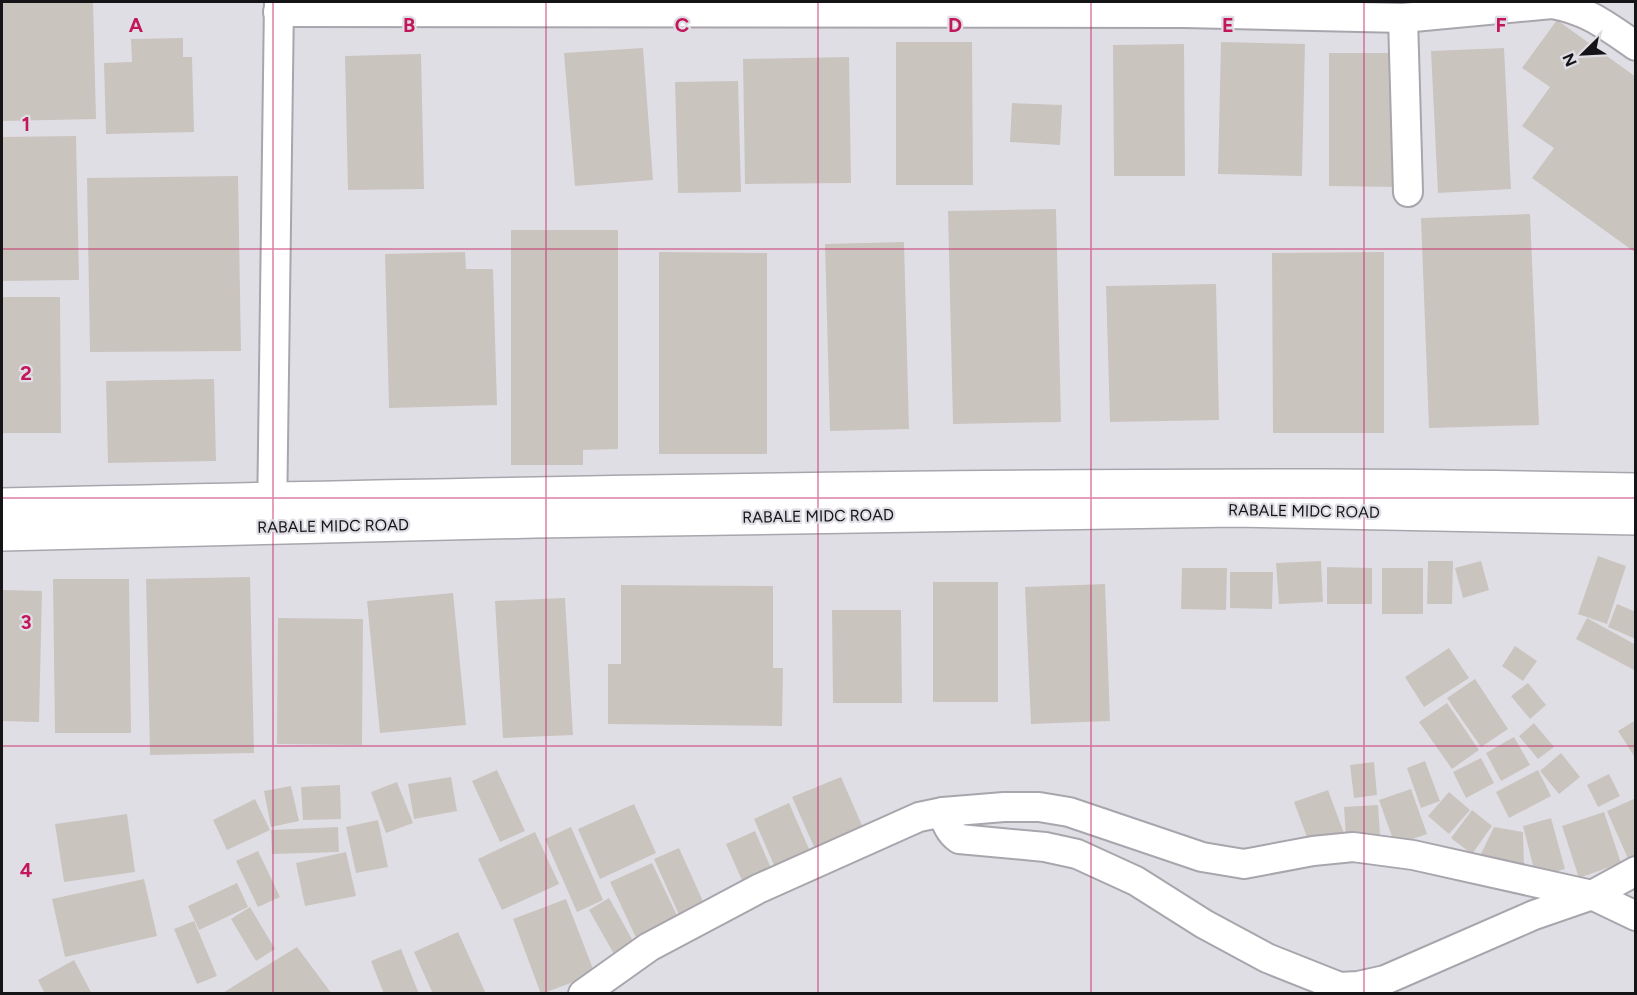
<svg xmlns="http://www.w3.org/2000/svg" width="1637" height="995" font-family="Figtree,sans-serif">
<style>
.building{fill:#cac4bf}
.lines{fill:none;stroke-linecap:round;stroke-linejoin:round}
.minor-casing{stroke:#a8a6ac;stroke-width:32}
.secondary-casing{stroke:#a8a6ac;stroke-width:36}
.minor{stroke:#fff;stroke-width:28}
.secondary{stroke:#fff;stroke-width:33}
.grid{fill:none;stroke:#c2185b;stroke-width:1.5;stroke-opacity:0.55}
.labels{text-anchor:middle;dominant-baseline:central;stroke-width:4.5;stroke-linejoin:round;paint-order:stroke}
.street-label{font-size:16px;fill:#151417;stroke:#e0dee5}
.grid-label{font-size:20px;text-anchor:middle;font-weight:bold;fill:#c2185b;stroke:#e0dee5;stroke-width:4.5;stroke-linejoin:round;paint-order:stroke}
</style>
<rect width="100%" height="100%" fill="#e0dee5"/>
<g class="building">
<polygon points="2,2 93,2 96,119 2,121"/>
<polygon points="1557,20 1636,77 1636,253 1532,178 1554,148 1522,126 1550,87 1522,68"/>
<polygon points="183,38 183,57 192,57 194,132 106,134 104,63 132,62 131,39"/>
<polygon points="896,42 972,42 973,185 896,185"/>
<polygon points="1221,42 1305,44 1302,176 1218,174"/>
<polygon points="1184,44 1185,176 1114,176 1113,45"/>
<polygon points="643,48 653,180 575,186 564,53"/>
<polygon points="1504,48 1511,189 1438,193 1431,51"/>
<polygon points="1329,53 1396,53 1396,187 1329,186"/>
<polygon points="421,54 424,189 348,190 345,56"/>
<polygon points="849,57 851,183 745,184 743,59"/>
<polygon points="738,81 741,192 678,193 675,82"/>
<polygon points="1012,103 1062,105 1060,145 1010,142"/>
<polygon points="76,136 79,280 2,281 2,137"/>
<polygon points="238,176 241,351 90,352 87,178"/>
<polygon points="1056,209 1061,422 953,424 948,211"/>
<polygon points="1530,214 1539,425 1429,428 1421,218"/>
<polygon points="511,230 618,230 618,449 583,450 583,465 511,465"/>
<polygon points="904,242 909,429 830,431 825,244"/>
<polygon points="465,252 466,269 493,269 497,405 389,408 385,254"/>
<polygon points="659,252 767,253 767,454 659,454"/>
<polygon points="1384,252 1384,433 1273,433 1272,253"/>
<polygon points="1216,284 1219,420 1110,422 1106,286"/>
<polygon points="2,297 60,297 61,433 2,433"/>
<polygon points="214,379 216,461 108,463 106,381"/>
<polygon points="1598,556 1626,566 1607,624 1578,614"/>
<polygon points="1321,561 1323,602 1279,604 1276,563"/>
<polygon points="1428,561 1453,561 1452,604 1427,604"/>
<polygon points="1481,561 1489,590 1463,598 1455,568"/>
<polygon points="1327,567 1372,568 1372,604 1327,604"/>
<polygon points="1182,568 1227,568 1226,610 1181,609"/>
<rect x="1382" y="568" width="41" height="46"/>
<polygon points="1230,572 1273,572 1272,609 1230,608"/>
<polygon points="250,577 254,753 150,755 146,579"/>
<polygon points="53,579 129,579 131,733 55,733"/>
<rect x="933" y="582" width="65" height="120"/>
<polygon points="1105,584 1110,721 1031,724 1025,587"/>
<polygon points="621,585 773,586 773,668 783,668 782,726 608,724 608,664 621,664"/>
<polygon points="2,590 42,591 39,722 2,721"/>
<polygon points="453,593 466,725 380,733 367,601"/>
<polygon points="565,598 573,735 503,738 495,601"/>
<polygon points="1617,604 1636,612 1636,639 1608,627"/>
<polygon points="832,610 901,610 902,703 833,703"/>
<polygon points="278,618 363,619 362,745 277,744"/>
<polygon points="1587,618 1636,645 1634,670 1576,639"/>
<polygon points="1515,646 1537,661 1523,681 1502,666"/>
<polygon points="1449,648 1469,678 1424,707 1405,677"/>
<polygon points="1475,679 1508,729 1481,747 1447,698"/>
<polygon points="1528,683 1546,705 1530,719 1511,696"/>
<polygon points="1447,703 1479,750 1452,769 1419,722"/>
<polygon points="1636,720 1636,759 1618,731"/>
<polygon points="1534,723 1554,747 1538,759 1519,736"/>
<polygon points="1514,737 1530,765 1501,781 1486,753"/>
<polygon points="1561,753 1580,777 1559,794 1540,771"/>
<polygon points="1481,758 1494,783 1466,798 1453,772"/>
<polygon points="1425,761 1440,801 1421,808 1407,768"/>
<polygon points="1374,762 1377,795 1354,798 1350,765"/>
<polygon points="497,770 525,831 500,842 472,781"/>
<polygon points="1538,770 1551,796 1509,818 1496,792"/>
<polygon points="1609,774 1620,796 1598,807 1587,785"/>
<polygon points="451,777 457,811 414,819 408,784"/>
<polygon points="841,777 867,837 819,858 792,797"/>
<polygon points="397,782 413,823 386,833 371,792"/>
<polygon points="340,785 341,819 303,820 301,787"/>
<polygon points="291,786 299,821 271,827 264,791"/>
<polygon points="1411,789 1427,834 1395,845 1379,800"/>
<polygon points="1328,790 1345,836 1311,848 1294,802"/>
<polygon points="1449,792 1470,810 1449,834 1428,816"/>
<polygon points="1636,798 1636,861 1630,863 1607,811"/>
<polygon points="255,799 270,830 227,850 213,820"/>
<polygon points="789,803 812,856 777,872 754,819"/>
<polygon points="634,804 656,853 600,879 578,829"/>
<polygon points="1378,805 1380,835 1346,837 1344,807"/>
<polygon points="1472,810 1492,826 1472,854 1451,838"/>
<polygon points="1604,812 1621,863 1579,878 1562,826"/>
<polygon points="127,814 135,872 64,882 55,824"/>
<polygon points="1551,818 1565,869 1536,877 1523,826"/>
<polygon points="378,820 388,867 356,873 346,827"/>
<polygon points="338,827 339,852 272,854 271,830"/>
<polygon points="571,827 603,900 577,912 545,839"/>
<polygon points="1494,827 1523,832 1524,866 1479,858"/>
<polygon points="755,831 773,873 744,885 726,844"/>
<polygon points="535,832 559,884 502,910 478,859"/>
<polygon points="679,848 706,908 681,919 654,859"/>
<polygon points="258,851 280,897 258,907 236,861"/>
<polygon points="346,852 356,896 305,906 296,863"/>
<polygon points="652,863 681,924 639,944 610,882"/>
<polygon points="144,879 157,936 65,957 52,899"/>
<polygon points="237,883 248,907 199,930 188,906"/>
<polygon points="609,898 638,950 618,961 589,910"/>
<polygon points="566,899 595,974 541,994 513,919"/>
<polygon points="250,907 275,949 256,961 231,919"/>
<polygon points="194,921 217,976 197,984 174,929"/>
<polygon points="458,932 486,994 433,994 414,952"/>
<polygon points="297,947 332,994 221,994"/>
<polygon points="401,949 419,994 384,994 371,961"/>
<polygon points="74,960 92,994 45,994 38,980"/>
</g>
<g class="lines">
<g class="minor-casing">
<g id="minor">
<path d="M278,12L1184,13L1403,18L1552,4C1587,10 1607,26 1636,46"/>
<polyline points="1403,18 1408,192"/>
<polyline points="272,520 279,2"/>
<polyline points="943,812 1004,807 1039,807 1069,812 1202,857 1244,864 1313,851 1353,847 1413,855 1592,895 1636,916"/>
<path d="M583,994L649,947L758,889L919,817L943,812C946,823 949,832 959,839L1045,847L1077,854L1136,881L1204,924L1267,958L1340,987L1358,986L1385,980L1534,915L1592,895L1636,871"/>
</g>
</g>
<g class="secondary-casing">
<g id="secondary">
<path d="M2,505C442,495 883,486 1323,486C1427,486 1532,488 1636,490"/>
<polyline points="2,534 535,521 1235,510 1636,518"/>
</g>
</g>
<use href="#minor" class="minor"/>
<use href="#secondary" class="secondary"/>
</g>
<path class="grid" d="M273,2V994M546,2V994M818,2V994M1091,2V994M1364,2V994M2,249H1636M2,498H1636M2,746H1636"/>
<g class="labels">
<g class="street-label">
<text transform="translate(1304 511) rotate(1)">RABALE MIDC ROAD</text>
<text transform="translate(818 516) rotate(-1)">RABALE MIDC ROAD</text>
<text transform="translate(333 526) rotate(-1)">RABALE MIDC ROAD</text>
</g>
</g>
<g class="grid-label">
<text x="136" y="32">A</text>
<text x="409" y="32">B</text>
<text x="682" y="32">C</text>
<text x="955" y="32">D</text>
<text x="1228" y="32">E</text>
<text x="1501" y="32">F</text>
<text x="26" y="131">1</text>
<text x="26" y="380">2</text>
<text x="26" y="629">3</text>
<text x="26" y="877">4</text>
</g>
<rect width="1637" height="995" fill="none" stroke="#151417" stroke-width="6"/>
<g transform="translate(1583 54) rotate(246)" stroke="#e0dee5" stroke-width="4.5" paint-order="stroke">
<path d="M0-4.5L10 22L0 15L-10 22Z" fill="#151417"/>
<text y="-9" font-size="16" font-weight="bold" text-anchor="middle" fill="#151417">N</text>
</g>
</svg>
